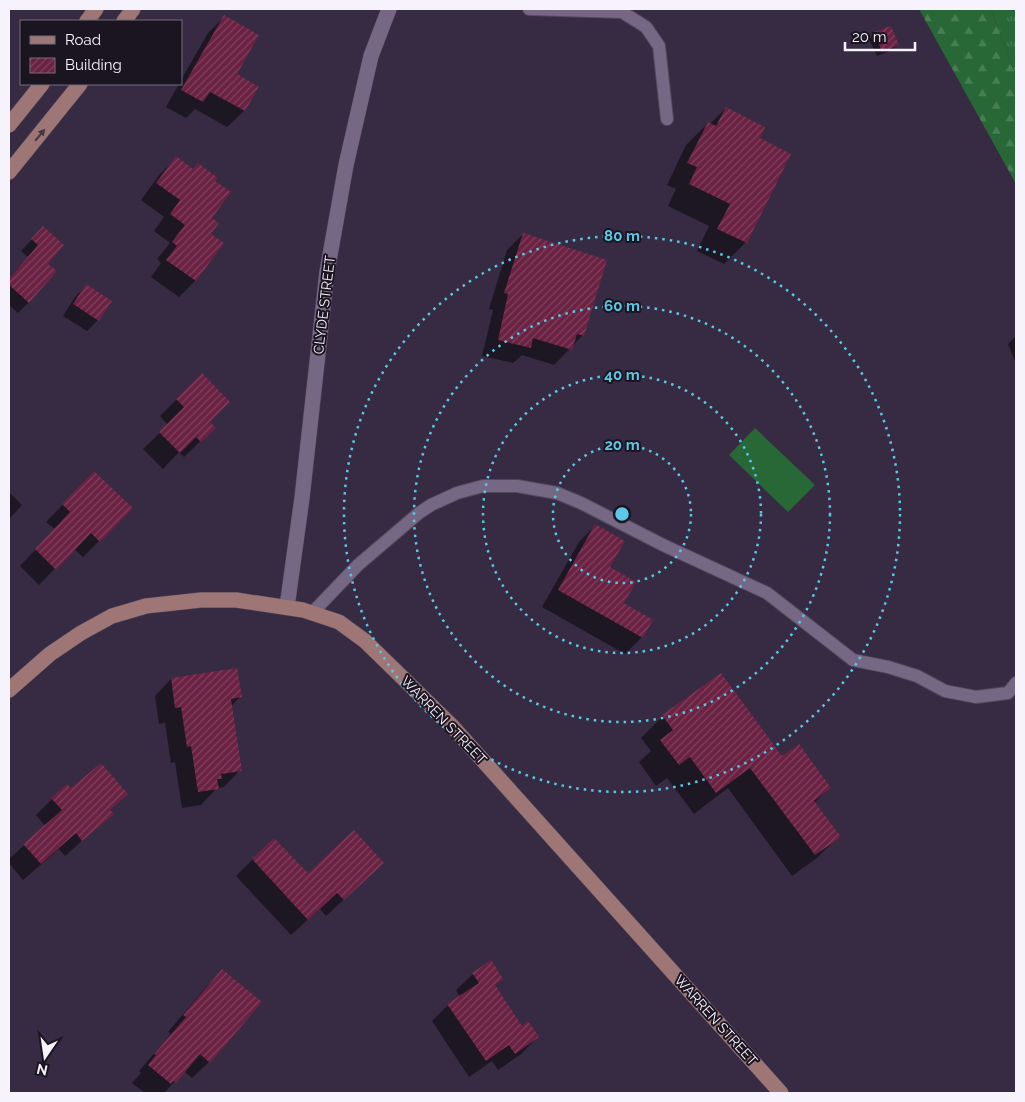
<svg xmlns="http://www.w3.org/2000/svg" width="1025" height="1102" font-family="Raleway,sans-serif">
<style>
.grass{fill:url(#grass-tufts)}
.forest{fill:url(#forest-firs)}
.garden{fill:#276836}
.shadow{fill:#0007}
.building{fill:url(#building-hatch)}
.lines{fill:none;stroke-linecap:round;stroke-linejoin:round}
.lane-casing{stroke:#52485c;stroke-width:14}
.street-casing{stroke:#52485c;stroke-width:16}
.secondary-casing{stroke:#52485c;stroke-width:16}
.lane{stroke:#766784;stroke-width:12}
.street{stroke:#766784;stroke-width:15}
.secondary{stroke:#9e7675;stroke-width:15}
.oneway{fill:#49373e}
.ring{fill:none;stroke:#5ac8e6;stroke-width:2.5;stroke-dasharray:2.5 5}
.labels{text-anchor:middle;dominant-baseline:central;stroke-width:4;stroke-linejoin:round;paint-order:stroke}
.street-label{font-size:14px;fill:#f7f3fd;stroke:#1b1521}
.centre{fill:#5ac8e6;stroke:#1b1521;stroke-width:2.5}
.ring-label{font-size:15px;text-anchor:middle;font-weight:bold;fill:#5ac8e6;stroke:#1b1521;stroke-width:4;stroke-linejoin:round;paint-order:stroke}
</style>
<defs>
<pattern id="grass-tufts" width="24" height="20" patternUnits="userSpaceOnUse" patternTransform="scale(1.25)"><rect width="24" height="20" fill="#276836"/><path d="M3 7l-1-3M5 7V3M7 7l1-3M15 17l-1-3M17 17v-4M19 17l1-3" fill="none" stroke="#477e54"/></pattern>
<pattern id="forest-firs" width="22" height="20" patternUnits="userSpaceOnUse" patternTransform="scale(1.25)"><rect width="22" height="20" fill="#276836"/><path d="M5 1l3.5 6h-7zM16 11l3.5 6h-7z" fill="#477e54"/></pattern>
<pattern id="building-hatch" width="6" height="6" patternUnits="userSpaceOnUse" patternTransform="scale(1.25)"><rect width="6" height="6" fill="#6a2142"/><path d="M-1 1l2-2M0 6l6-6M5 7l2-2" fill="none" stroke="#80425e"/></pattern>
</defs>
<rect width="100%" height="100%" fill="#372a43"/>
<polygon class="grass" points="991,9 1016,9 1016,76"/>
<polygon class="forest" points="919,9 991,9 1016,76 1016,184"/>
<polygon class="garden" points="755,428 815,485 788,512 729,455"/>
<g class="shadow">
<polygon points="224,17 235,75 257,87 244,111 227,127 195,109 186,118 166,107 179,84 181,84 181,80 208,33"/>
<polygon points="890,27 898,45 892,50 877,56 869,39 875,33"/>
<polygon points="726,108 758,138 746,242 724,264 697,251 709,226 668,206 676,189 667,185 686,145 708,123 710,124"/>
<polygon points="177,158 193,170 214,181 210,234 222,244 195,281 179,297 151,277 161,263 157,259 170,243 154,231 164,217 141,200 160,174"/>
<polygon points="43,228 47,264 29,302 18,313 9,305 9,279 28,257 21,251"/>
<polygon points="523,234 606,260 582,336 554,365 522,355 513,363 482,356 493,310 489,309 507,250"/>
<polygon points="86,286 110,301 98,320 87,331 63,316 75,297"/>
<polygon points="1016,336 1016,364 1008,344"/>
<polygon points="201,375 208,422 214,428 184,457 179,452 163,469 143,449 168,425 160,416"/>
<polygon points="78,489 99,541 83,557 74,549 39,585 20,566 55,529 46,522"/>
<polygon points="9,492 22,505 9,519"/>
<polygon points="595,526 608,568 622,604 642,637 625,654 542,607 579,542"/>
<polygon points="171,679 240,697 231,706 240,770 224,787 217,788 201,805 182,808 175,762 171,763 165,723 159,724 155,696"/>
<polygon points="663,716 830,788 814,803 839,836 817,858 792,876 728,788 694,814 667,778 656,786 639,762 651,751 641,738"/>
<polygon points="71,790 126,794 109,811 112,814 65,856 59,849 23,880 9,863 9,859 45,826 36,815 52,799"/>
<polygon points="253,859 308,875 366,879 326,916 320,909 291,935 236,876"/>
<polygon points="222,971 209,1062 192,1078 184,1071 164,1093 145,1093 132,1083 141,1073 139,1071 171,1034 168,1032 206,987"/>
<polygon points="473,974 502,979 494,986 522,1027 538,1037 521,1054 498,1070 492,1061 469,1077 432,1021 448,1005 460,997 456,990"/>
</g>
<g class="building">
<polygon points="224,15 259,35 237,74 259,87 245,111 210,92 203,102 181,90"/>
<polygon points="891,26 899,45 882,52 874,32"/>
<polygon points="726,107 765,127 760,138 791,154 747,243 717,229 730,204 689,184 697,167 687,163 708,122 716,126"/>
<polygon points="176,156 193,169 198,163 218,178 215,181 231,192 212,218 219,223 211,234 224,243 196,281 166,260 177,246 172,242 185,225 170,214 180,200 156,183"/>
<polygon points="43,226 64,245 48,264 57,271 29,303 9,285 9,279 38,245 31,239"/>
<polygon points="523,233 607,260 584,336 577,334 572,350 533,338 531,348 498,340 508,294 504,293"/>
<polygon points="86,284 112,301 99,321 73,304"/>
<polygon points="202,373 230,402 210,422 216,428 201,442 196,437 180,453 159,432 184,407 176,399"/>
<polygon points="94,471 133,508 100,542 91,533 56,570 35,549 70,512 62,504"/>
<polygon points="595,524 625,541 610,567 636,582 624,603 653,620 643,638 558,590"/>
<polygon points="237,668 242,697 231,699 242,771 221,774 222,779 217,779 219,789 198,792 191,746 187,747 181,707 175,708 171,678"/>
<polygon points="721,673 782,756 799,744 831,788 814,801 841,837 815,855 750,768 716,793 690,757 679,765 660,740 673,730 662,715"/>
<polygon points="101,763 128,794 110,810 114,814 82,841 76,833 41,864 23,844 62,810 51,798 67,784 71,788"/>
<polygon points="354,830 384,863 344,900 337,893 308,920 252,859 274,838 308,873"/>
<polygon points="491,960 503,979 495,985 522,1026 528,1021 539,1037 515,1054 509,1045 486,1061 447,1004 479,983 472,973"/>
<polygon points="222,969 262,1002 210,1063 200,1054 176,1083 173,1081 171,1084 148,1065 156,1055 154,1054 186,1017 183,1015"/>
</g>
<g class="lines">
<g class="lane-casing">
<g id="lane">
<polyline points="529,9 622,12 646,27 659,46 667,119"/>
<polyline points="312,613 358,565 419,513 431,505 457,493 483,486 517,486 557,493 581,503 663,545 767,593 853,660 888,667 917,676 945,691 976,697 1008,693 1016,683"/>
</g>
</g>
<g class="street-casing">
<polyline id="street" points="287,607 302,498 327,272 346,165 371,56 389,9"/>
</g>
<g class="secondary-casing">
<g id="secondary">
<polyline points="87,21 96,9"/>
<polyline points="124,21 133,9"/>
<polyline points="9,125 42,84"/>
<polyline points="9,172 80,84"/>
<polyline points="9,690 50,654 81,633 112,616 146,606 201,600 236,600 303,610 339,622 365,641 452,726 781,1093"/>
</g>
</g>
<use href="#lane" class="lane"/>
<use href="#street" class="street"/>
<use href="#secondary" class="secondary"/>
</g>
<defs><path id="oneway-solid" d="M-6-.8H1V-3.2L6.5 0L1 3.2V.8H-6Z" transform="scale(1.25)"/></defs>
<use class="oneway" href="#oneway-solid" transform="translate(40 135) rotate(-50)"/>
<g class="ring">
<circle cx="622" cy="514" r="69"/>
<circle cx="622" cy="514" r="139"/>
<circle cx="622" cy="514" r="208"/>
<circle cx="622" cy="514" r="278"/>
</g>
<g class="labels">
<g class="street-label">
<text transform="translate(324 305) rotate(-83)">CLYDE STREET</text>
<text transform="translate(444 720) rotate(46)">WARREN STREET</text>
<text transform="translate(716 1020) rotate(48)">WARREN STREET</text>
</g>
</g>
<circle cx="622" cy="514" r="8" class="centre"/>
<g class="ring-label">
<text x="622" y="241">80 m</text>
<text x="622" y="311">60 m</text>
<text x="622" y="380">40 m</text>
<text x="622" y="450">20 m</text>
</g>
<rect width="1025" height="1102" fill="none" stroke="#f7f3fd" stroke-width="20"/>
<rect x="20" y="20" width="162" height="65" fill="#1b1521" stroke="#736e79"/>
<rect x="30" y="36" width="25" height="8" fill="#9e7675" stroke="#736e79"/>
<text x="65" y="45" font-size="15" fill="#f7f3fd">Road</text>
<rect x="30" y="58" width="25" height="15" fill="url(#building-hatch)" stroke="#736e79"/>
<text x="65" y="70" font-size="15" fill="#f7f3fd">Building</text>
<g transform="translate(45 1057) rotate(193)" stroke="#1b1521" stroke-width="4" paint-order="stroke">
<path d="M0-4L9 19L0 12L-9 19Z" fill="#f7f3fd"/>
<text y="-8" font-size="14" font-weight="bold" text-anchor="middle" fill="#f7f3fd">N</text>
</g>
<path d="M845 42v8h70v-8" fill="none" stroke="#f7f3fd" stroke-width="2.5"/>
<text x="852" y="42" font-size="15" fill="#f7f3fd" stroke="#1b1521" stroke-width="4" paint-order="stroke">20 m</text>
</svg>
